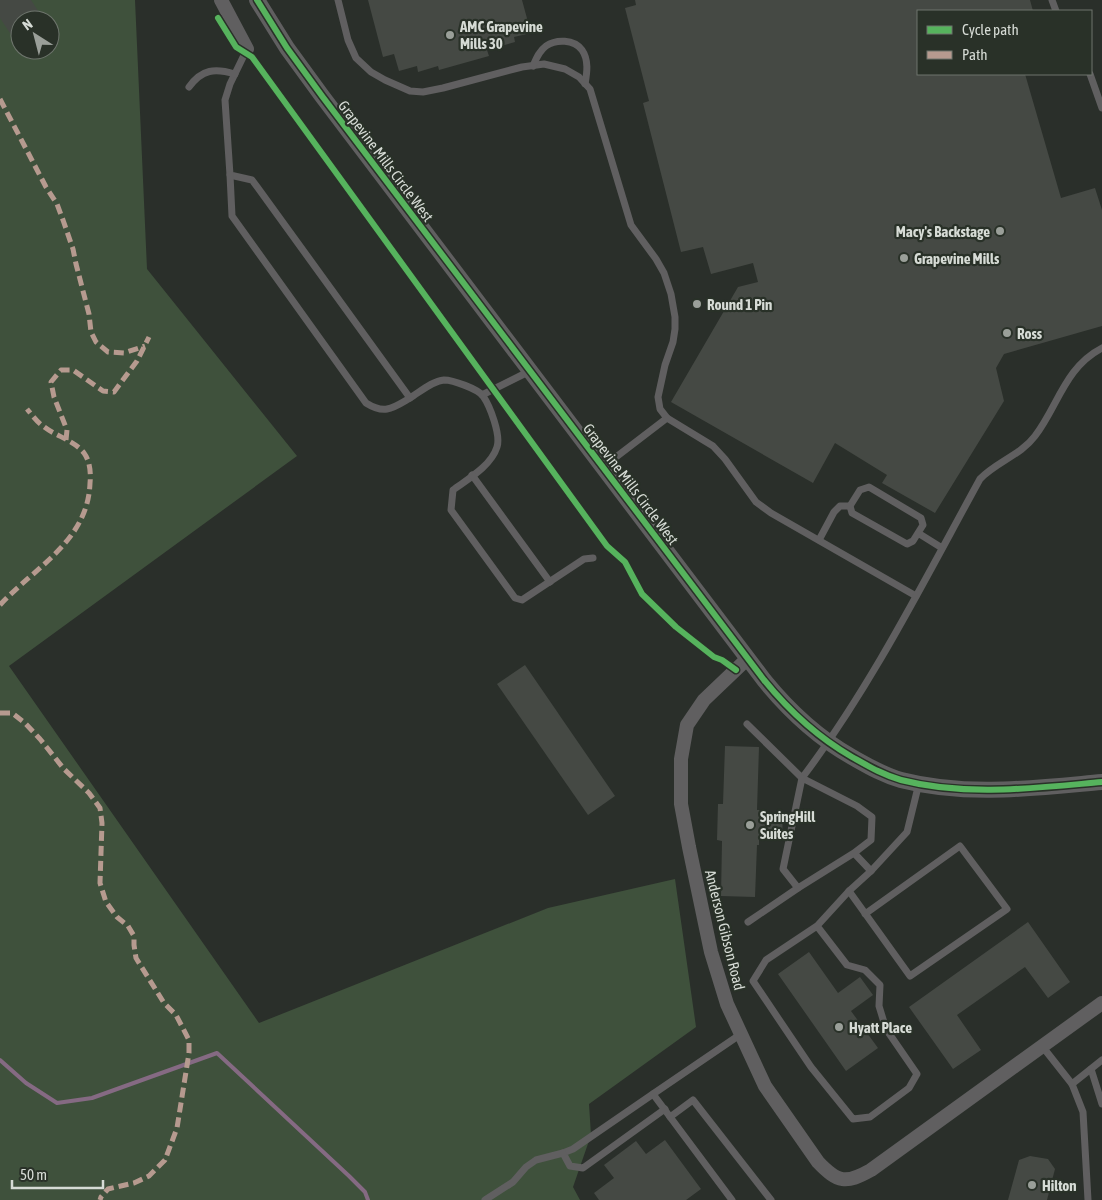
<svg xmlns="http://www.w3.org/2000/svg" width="1102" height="1200" font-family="'Asap Condensed',sans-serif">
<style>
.green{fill:#3f513c;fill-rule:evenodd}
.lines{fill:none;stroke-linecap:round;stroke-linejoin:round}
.stream{stroke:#856a83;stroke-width:4}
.building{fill:#454944}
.service{stroke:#605f60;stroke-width:7}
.minor{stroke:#605f60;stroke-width:14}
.tertiary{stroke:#605f60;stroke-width:16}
.quiet{stroke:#b69a8f;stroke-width:5;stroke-dasharray:10 5;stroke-linecap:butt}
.cycleway-casing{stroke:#293128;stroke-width:9}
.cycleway{stroke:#56b35d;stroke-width:6}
.poi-dot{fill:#9a9f99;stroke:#293128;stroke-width:2}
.labels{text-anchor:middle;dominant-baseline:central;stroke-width:4.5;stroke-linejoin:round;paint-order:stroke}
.poi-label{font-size:15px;font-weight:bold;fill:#d6dbd5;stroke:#293128;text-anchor:start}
.street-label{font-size:15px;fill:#d6dbd5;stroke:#293128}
</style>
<rect width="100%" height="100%" fill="#2a2f2a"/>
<path class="green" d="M0,0H135L147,269L297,456L9,666L259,1023L548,908L675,879L696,1027L589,1104L591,1135L573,1187L580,1200H0ZM20,20H50V50H20Z"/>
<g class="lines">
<polyline class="stream" points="0,1060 26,1083 57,1103 92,1098 217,1053 349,1176 365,1192 368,1200"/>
</g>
<g class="building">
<polygon points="0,0 31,0 44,20 20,20 20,48 0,18"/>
<polygon points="368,0 522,0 531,33 514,37 515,42 487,50 489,56 439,70 438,66 418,72 417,66 399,71 394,54 383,57"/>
<polygon points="635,0 1030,0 1033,11 918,11 918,74 1025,74 1061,198 1095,188 1102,210 1102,326 1004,354 996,368 1004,401 935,513 882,483 887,475 835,443 813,483 671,402 738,287 758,282 753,263 711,274 703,247 681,252 643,103 649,101 625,8 636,5"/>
<polygon points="525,665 615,796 588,815 497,684"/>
<polygon points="725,746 759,747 757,810 760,810 760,814 783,815 782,836 759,836 759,845 757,845 755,897 721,896 722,841 717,840 718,804 723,804"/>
<polygon points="1028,922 1070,982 1048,998 1025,967 957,1015 981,1050 953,1069 909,1007"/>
<polygon points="809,952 838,993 860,977 873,995 851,1011 878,1048 846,1071 778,974"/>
<polygon points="665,1140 701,1189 686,1200 599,1200 594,1193 614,1178 604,1165 636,1141 646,1154"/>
<polygon points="1030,1156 1048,1159 1055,1169 1047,1200 1008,1200 1019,1160"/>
</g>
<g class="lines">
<g class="service">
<polyline points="338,0 348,40 356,58 371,72 385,80 410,91 423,92 443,88 522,67 544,64 565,69 579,77 590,89 631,225 656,259 664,273 671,294 675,317 675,329 673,342 665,365 658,397 660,409 667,418 713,446 725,459 756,502 771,513 916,596"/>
<polyline points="1052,0 1056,11"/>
<path d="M247,49L230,84L225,100L230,175L252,180L258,188L410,398C420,392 432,381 444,380C453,380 478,389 483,396C490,406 501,435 497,447C491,466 468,479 453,490L451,510L515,598L522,600L584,559L593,558"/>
<path d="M533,66C536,59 539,51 546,46C556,39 574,39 582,50C589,60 587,73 585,84"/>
<polyline points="1090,74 1102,108"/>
<path d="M189,87C202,69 215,68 235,74"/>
<path d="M230,175L232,216L366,403C385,415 393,408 410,398"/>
<polyline points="482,395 530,371"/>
<polyline points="603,467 667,418"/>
<polyline points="472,475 550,582"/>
<polyline points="918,533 923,525 921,518 869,487 860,490 850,506 852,513 907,544 913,541 918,533 942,548"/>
<polyline points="819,540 834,512 840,506 850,506"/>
<path d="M747,724L802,778C871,687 925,579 980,479C996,462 1021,455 1035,436C1058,406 1065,367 1102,348"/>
<polyline points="854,853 798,888 783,869 802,778 857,806 872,817 871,840 854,853 871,871 907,832 919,783"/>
<polyline points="865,914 960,846 1007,909 910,976 849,891 871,871"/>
<polyline points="748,922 798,888"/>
<polyline points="817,926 766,960 753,981 811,1067 853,1119 870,1117 909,1088 917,1074 886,1029 879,1006 880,985 865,970 847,965 817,926 849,891"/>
<polyline points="1042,1046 1072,1084 1083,1112 1088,1200"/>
<polyline points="1091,1069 1102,1104"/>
<polyline points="1072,1084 1102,1060"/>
<polyline points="653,1094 573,1149 563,1153 570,1166 583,1168 665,1109"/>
<polyline points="670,1117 693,1100 771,1200"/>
<polyline points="485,1200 513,1182 526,1167 536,1160 563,1153"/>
<polyline points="732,1200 653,1094 741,1034"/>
</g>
<g class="minor">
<polyline points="221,0 247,49"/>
<path d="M748,658L704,700L687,725L681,759V804L689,847L711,952L727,1004L765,1086L818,1162C838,1183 846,1184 871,1170L1102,1003"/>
</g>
<path class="tertiary" d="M257,0L287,48L322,96L764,680C790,712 817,737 852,757C868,766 883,775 901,780C967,797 1035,788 1102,782"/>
<g class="quiet">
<polyline points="0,99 46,187 57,204 63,220 73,249 76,264 89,314 91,332 96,342 108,352 124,353 145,346"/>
<polyline points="66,440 67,430 54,397 51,382 61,370 73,370 103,391 114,392 137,361 149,337"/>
<path d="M0,605C35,567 88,541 90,483C91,473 90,461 84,453C74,440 55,436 43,426C37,422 32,415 27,409"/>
<polyline points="0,713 12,713 25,723 40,739 64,769 89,793 100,808 102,823 100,883 106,902 117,917 128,926 134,936 134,945 136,958 164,1003 176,1015 189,1040 189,1053 177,1128 165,1160 149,1176 134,1183 108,1189 101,1197 100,1200"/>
</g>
<g class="cycleway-casing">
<g id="cycleway">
<path d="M257,0L287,48L322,96L764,680C790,712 817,737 852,757C868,766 883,775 901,780C967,797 1035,788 1102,782"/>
<polyline points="218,18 236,47 252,57 607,546 625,562 642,594 676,627 714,657 722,660 736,670"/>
</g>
</g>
<use href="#cycleway" class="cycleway"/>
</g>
<g class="poi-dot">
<circle cx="450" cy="35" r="5"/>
<circle cx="1000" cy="231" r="5"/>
<circle cx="904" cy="258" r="5"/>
<circle cx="697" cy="304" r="5"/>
<circle cx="1007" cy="333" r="5"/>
<circle cx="750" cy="825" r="5"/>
<circle cx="839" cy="1027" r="5"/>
<circle cx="1032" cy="1185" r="5"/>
</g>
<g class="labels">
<g class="poi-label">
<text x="460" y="26">AMC Grapevine<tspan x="460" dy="17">Mills 30</tspan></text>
<text x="990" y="231" text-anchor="end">Macy's Backstage</text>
<text x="914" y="258">Grapevine Mills</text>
<text x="707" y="304">Round 1 Pin</text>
<text x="1017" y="333">Ross</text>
<text x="760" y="816">SpringHill<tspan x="760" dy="17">Suites</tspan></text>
<text x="849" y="1027">Hyatt Place</text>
<text x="1042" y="1185">Hilton</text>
</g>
<g class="street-label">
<text transform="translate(386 161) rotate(53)">Grapevine Mills Circle West</text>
<text transform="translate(631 484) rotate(53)">Grapevine Mills Circle West</text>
<text transform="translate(725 930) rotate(76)">Anderson Gibson Road</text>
</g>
</g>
<rect x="917" y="10" width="175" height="65" fill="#293128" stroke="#6e756d"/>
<rect x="927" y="26" width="25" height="8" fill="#56b35d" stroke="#6e756d"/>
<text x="962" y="35" font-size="15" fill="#d6dbd5">Cycle path</text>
<rect x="927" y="51" width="25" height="8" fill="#b69a8f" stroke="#6e756d"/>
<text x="962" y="60" font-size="15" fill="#d6dbd5">Path</text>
<g transform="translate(35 35) rotate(324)"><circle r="24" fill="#293128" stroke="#6e756d"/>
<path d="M0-4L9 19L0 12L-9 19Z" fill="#9a9f99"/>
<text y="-8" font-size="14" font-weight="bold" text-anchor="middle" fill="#d6dbd5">N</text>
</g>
<path d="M12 1180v8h91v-8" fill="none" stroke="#d6dbd5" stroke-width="2.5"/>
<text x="20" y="1180" font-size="15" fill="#d6dbd5" stroke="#293128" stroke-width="4" paint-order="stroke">50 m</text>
</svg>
